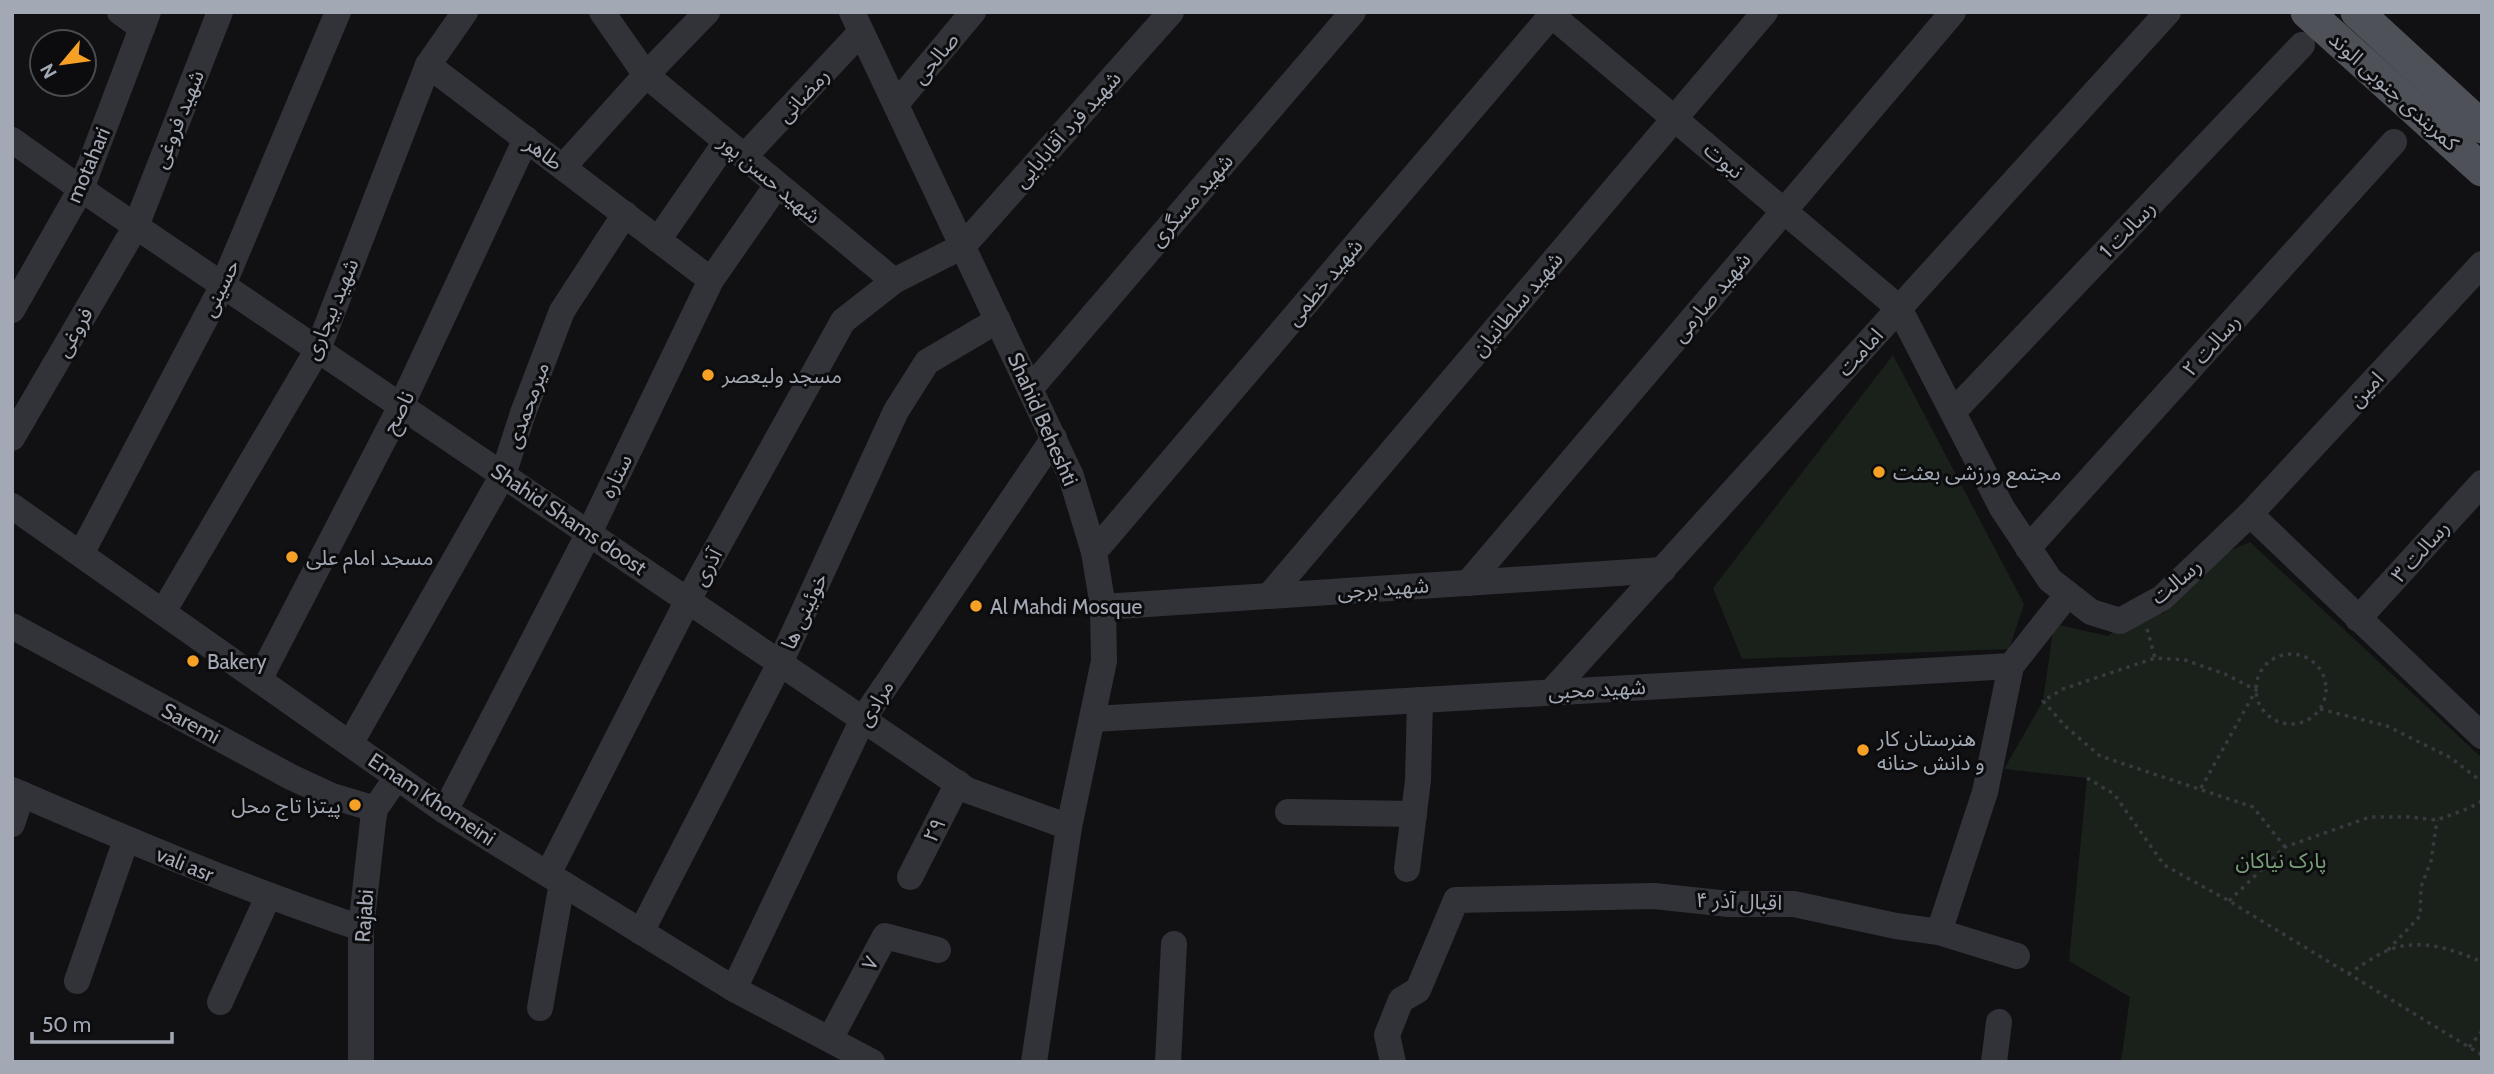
<svg xmlns="http://www.w3.org/2000/svg" width="2494" height="1074" font-family="Cabin,'Noto Sans Arabic',sans-serif">
<style>
.green{fill:#19211a}
.lines{fill:none;stroke-linecap:round;stroke-linejoin:round}
.path{stroke:#383a3f;stroke-width:3.5;stroke-dasharray:3.5 5;stroke-linecap:butt}
.minor{stroke:#323338;stroke-width:26}
.major{stroke:#4e5157;stroke-width:33}
.poi-dot{fill:#f6a126;stroke:#0c0c0e;stroke-width:2.5}
.labels{text-anchor:middle;dominant-baseline:central;stroke-width:6;stroke-linejoin:round;paint-order:stroke}
.street-label{font-size:21px;fill:#a2a9b4;stroke:#0c0c0e}
.poi-label{font-size:21px;fill:#a2a9b4;stroke:#0c0c0e;text-anchor:start}
.park-label{font-size:21px;fill:#79a078;stroke:#0c0c0e}
</style>
<rect width="100%" height="100%" fill="#111113"/>
<g class="green">
<polygon points="1893,355 2024,604 2009,649 1742,659 1713,588"/>
<polygon points="2250,542 2482,758 2482,1062 2121,1062 2130,997 2069,961 2087,778 2004,769 2043,701 2054,624 2108,636 2142,609 2163,614 2220,555"/>
</g>
<g class="lines">
<g class="path">
<polyline points="2147,629 2155,658"/>
<circle cx="2291" cy="689" r="35"/>
<polyline points="2320,709 2387,726 2451,758 2482,782"/>
<polyline points="2087,778 2114,794 2164,865 2229,901 2482,1055"/>
<polyline points="2201,788 2256,690 2225,674 2185,660 2155,658 2063,689 2043,701 2065,726 2100,756 2253,807 2285,847"/>
<polyline points="2229,901 2285,847 2370,817 2409,817 2437,820 2469,808 2482,801"/>
<polyline points="2388,950 2420,916 2421,887 2431,861 2437,820"/>
<path d="M2348,974C2361,966 2373,957 2386,951C2419,937 2452,949 2482,962"/>
<polyline points="2469,1047 2482,1031"/>
</g>
<g class="minor">
<polyline points="120,12 142,28"/>
<polyline points="465,12 428,65 711,280"/>
<polyline points="602,12 646,75 894,281 963,246 1171,12"/>
<polyline points="852,12 1071,476 1094,552 1103,607 1104,661 1069,827 1034,1062"/>
<polyline points="1548,12 1899,308 2002,508 2050,580 2091,612 2120,621 2162,598 2250,514 2482,736"/>
<polyline points="896,104 973,12"/>
<polyline points="12,140 81,189 967,790 1069,827"/>
<polyline points="744,157 861,32"/>
<polyline points="563,167 646,75 707,12"/>
<polyline points="658,240 726,142"/>
<polyline points="12,310 81,189 148,12"/>
<polyline points="1030,389 1353,12"/>
<polyline points="1953,412 2302,45"/>
<polyline points="12,438 136,226 220,12"/>
<polyline points="12,506 445,811 734,989 872,1062"/>
<polyline points="2250,514 2482,264"/>
<polyline points="2028,548 2394,142"/>
<polyline points="1094,552 1554,12"/>
<polyline points="81,554 223,285 338,12"/>
<polyline points="1468,583 1953,12"/>
<polyline points="1269,596 1765,12"/>
<polyline points="1103,607 1663,570"/>
<polyline points="163,612 318,349 428,65"/>
<polyline points="2358,619 2482,483"/>
<polyline points="12,626 291,777 332,796 375,809"/>
<polyline points="259,680 401,406 526,139"/>
<polyline points="1552,691 2168,12"/>
<polyline points="1093,719 2011,666 2068,594"/>
<polyline points="350,744 503,475 523,413 562,311 625,214"/>
<path d="M12,790C128,840 241,888 361,928"/>
<polyline points="445,811 589,533 711,280 777,185"/>
<polyline points="1288,812 1414,814"/>
<polyline points="12,824 22,794"/>
<polyline points="1407,869 1418,780 1420,700"/>
<polyline points="548,874 688,600 843,321 894,281"/>
<polyline points="910,877 958,783"/>
<polyline points="641,932 780,663 896,411 927,362 998,320"/>
<polyline points="1939,932 1985,792 2011,666"/>
<polyline points="77,981 126,840"/>
<polyline points="734,989 863,719 1054,438"/>
<polyline points="220,1002 268,897"/>
<polyline points="540,1008 562,883"/>
<polyline points="830,1039 885,936 938,950"/>
<polyline points="361,1062 361,928 373,821 375,809 397,777"/>
<polyline points="1168,1062 1174,944"/>
<polyline points="1393,1062 1387,1035 1401,1000 1418,990 1456,900 1654,896 1729,904 1794,904 1896,926 1939,932 2017,956"/>
<polyline points="1994,1062 1999,1022"/>
</g>
<g class="major">
<polyline points="2307,12 2482,170"/>
<polyline points="2357,12 2482,127"/>
</g>
</g>
<g class="poi-dot">
<circle cx="708" cy="375" r="7"/>
<circle cx="1879" cy="472" r="7"/>
<circle cx="292" cy="557" r="7"/>
<circle cx="976" cy="606" r="7"/>
<circle cx="193" cy="661" r="7"/>
<circle cx="1863" cy="750" r="7"/>
<circle cx="355" cy="805" r="7"/>
</g>
<g class="labels">
<g class="street-label">
<text transform="translate(935 58) rotate(-50)">صالحی</text>
<text transform="translate(2394 91) rotate(42)">کمربندی جنوبی الوند</text>
<text transform="translate(803 95) rotate(-47)">رمضانی</text>
<text transform="translate(178 119) rotate(-68)">شهید فروغی</text>
<text transform="translate(1067 129) rotate(-48)">شهید فرد آقابابایی</text>
<text transform="translate(544 153) rotate(37)">طاهر</text>
<text transform="translate(1724 160) rotate(40)">نبوت</text>
<text transform="translate(88 165) rotate(-67)">motahari</text>
<text transform="translate(770 179) rotate(40)">شهید حسن پور</text>
<text transform="translate(1191 200) rotate(-49)">شهید مسگری</text>
<text transform="translate(2127 229) rotate(-46)">رسالت 1</text>
<text transform="translate(1324 282) rotate(-50)">شهید خطمی</text>
<text transform="translate(220 288) rotate(-64)">حسینی</text>
<text transform="translate(1711 297) rotate(-50)">شهید صارمی</text>
<text transform="translate(1517 304) rotate(-50)">شهید سلطانیان</text>
<text transform="translate(331 309) rotate(-67)">شهید بیجاری</text>
<text transform="translate(74 332) rotate(-60)">فروغی</text>
<text transform="translate(2211 345) rotate(-48)">رسالت ۲</text>
<text transform="translate(1860 352) rotate(-48)">امامت</text>
<text transform="translate(2366 389) rotate(-47)">امین</text>
<text transform="translate(527 405) rotate(-70)">میرمحمدی</text>
<text transform="translate(398 412) rotate(-63)">ناصح</text>
<text transform="translate(1043 419) rotate(66)">Shahid Beheshti</text>
<text transform="translate(616 476) rotate(-64)">ستاره</text>
<text transform="translate(569 519) rotate(34)">Shahid Shams doost</text>
<text transform="translate(2420 551) rotate(-48)">رسالت ۳</text>
<text transform="translate(707 567) rotate(-61)">آذری</text>
<text transform="translate(2176 581) rotate(-40)">رسالت</text>
<text transform="translate(1383 588) rotate(-4)">شهید برجی</text>
<text transform="translate(804 611) rotate(-65)">خوئینی ها</text>
<text transform="translate(1597 689) rotate(-3)">شهید محبی</text>
<text transform="translate(875 703) rotate(-58)">مرادی</text>
<text transform="translate(191 723) rotate(28)">Saremi</text>
<text transform="translate(432 799) rotate(34)">Emam Khomeini</text>
<text transform="translate(934 830) rotate(-63)">۲۹</text>
<text transform="translate(185 864) rotate(22)">vali asr</text>
<text transform="translate(1739 901) rotate(2)">اقبال آذر ۴</text>
<text transform="translate(364 916) rotate(-86)">Rajabi</text>
<text transform="translate(870 963) rotate(-62)">۷</text>
</g>
<g class="poi-label">
<text x="722" y="375">مسجد ولیعصر</text>
<text x="1893" y="472">مجتمع ورزشی بعثت</text>
<text x="306" y="557">مسجد امام علی</text>
<text x="990" y="606">Al Mahdi Mosque</text>
<text x="207" y="661">Bakery</text>
<text x="1877" y="738">هنرستان کار<tspan x="1877" dy="24">و دانش حنانه</tspan></text>
<text x="341" y="805" text-anchor="end">پیتزا تاج محل</text>
</g>
<g class="park-label">
<text x="2281" y="860">پارک نیاکان</text>
</g>
</g>
<rect width="2494" height="1074" fill="none" stroke="#a2a9b4" stroke-width="28"/>
<g transform="translate(63 63) rotate(241)"><circle r="33" fill="#0c0c0e" stroke="#484b50" stroke-width="2"/>
<path d="M0-5L12 26L0 18L-12 26Z" fill="#f6a126"/>
<text y="-10" font-size="19" font-weight="bold" text-anchor="middle" fill="#a2a9b4">N</text>
</g>
<path d="M32 1032v10h140v-10" fill="none" stroke="#a2a9b4" stroke-width="3.5"/>
<text x="42" y="1032" font-size="21" fill="#a2a9b4" stroke="#0c0c0e" stroke-width="5" paint-order="stroke">50 m</text>
</svg>
